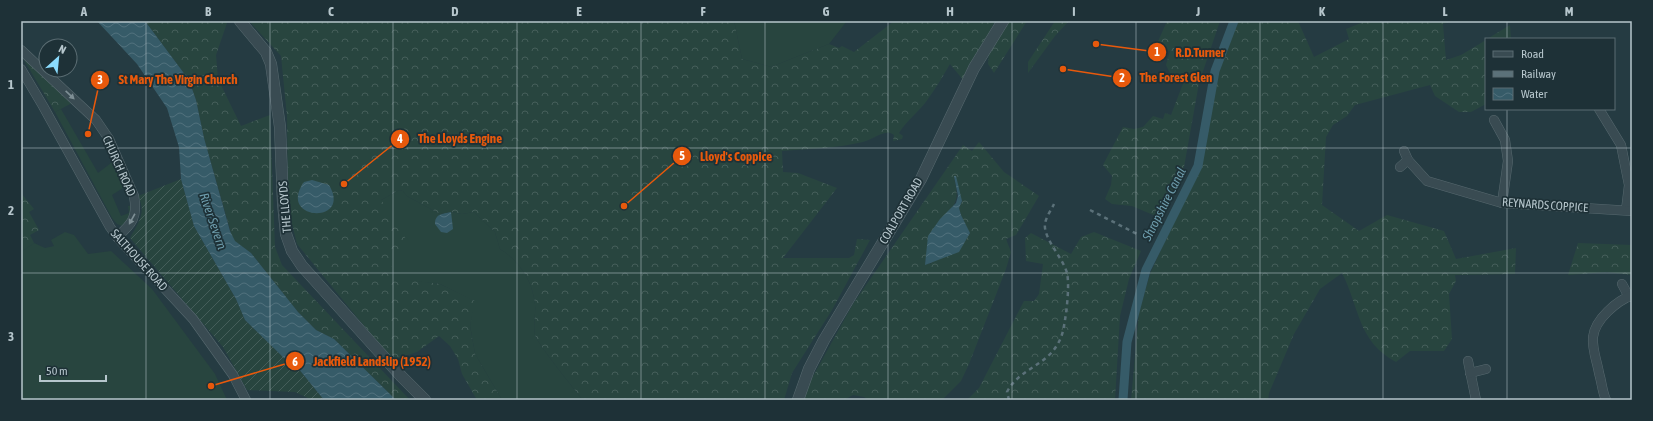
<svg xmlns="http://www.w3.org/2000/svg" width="1653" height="421" font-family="'Asap Condensed',sans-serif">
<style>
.grass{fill:#28453f}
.forest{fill:url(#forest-crowns);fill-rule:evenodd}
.garden{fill:url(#garden-furrows)}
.water{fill:url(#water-waves)}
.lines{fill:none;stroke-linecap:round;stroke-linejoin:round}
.canal{stroke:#365b68;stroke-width:9}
.minor-casing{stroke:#57696f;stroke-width:10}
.tertiary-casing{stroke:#57696f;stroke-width:12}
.minor{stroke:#394b52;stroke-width:9}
.tertiary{stroke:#394b52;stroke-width:11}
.rail{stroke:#5b7179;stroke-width:2.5;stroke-dasharray:4 4;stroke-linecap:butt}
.oneway{fill:#7e8f95}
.grid{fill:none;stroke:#b6c6cc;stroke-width:1;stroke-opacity:0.55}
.labels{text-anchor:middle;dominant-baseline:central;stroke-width:3.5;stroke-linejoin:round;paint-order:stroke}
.street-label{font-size:12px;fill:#b6c6cc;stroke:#1e3137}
.water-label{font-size:13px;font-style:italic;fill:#6e9dad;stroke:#1e3137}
.leader{fill:none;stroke:#e8590c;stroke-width:1.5}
.callout-dot{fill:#e8590c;stroke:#1e3137;stroke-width:1.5}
.mark-label{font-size:12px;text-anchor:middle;font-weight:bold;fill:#fff}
.callout-label{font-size:13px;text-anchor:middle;font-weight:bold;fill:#e8590c;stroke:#1e3137;stroke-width:3.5;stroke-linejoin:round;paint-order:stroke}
.neatline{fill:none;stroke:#b6c6cc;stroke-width:1.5}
.grid-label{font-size:13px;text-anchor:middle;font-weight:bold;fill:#b6c6cc}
</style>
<defs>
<pattern id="forest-crowns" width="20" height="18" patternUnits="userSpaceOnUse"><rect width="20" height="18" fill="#28453f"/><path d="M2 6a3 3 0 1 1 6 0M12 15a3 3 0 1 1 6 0" fill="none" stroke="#455e5a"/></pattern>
<pattern id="garden-furrows" width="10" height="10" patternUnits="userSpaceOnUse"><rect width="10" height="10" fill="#28453f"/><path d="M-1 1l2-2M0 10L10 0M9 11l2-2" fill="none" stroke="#455e5a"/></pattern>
<pattern id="water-waves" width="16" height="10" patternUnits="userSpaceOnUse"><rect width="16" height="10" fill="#365b68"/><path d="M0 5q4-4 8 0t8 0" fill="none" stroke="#51717c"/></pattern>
</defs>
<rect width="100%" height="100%" fill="#253b42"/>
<g class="grass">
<polygon points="734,21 847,21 829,44 771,67 742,59"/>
<polygon points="61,109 98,173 115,160 126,186 112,195 121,216 129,213 128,206 133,205 132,214 122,226 117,224 112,218 55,112"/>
<path d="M399,190L403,191L407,196L440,214L451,212L462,214L474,212L495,232L500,249C519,260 533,281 535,304C536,314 533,325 535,335C537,343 575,390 583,400H502L475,354L470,326L474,301L440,284L394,279L390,266L392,255L381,200Z"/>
<polygon points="65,232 74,235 88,254 111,251 152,289 215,374 227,400 21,400 21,252 34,243 45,248 54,246 51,240"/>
</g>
<g class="forest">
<polygon points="145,21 226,21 227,23 216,55 218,79 241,126 270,115 275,247 282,265 410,400 396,400 334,339 316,330 298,312 251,253 233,240 204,138 196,100 189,80"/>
<path d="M249,21H734L742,59L771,67L829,44L839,48L842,46L854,52L894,21H995L964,81L950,64C943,76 936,88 928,99C919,112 907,120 899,133L903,136L902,139L893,141L894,135C885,128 873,140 863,142C837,148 809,149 782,151L783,172L798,173L837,188L783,258H849L854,255L857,239L870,240L832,310L792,373L784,400H583C575,390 537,343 535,335C533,325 536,314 535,304C533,281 519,260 500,249L495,232L474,212L462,214L451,212L440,214L407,196L403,191L399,190L381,200L395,219L407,241C392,255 388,258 394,278L440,284L475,301L470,326L475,354L502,400H477L462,374L458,359L450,346L439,336L417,352L392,360L297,244L292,224L288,194L287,116L281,56Z"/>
<polygon points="1009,21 1027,21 994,73 988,64 989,52"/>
<polygon points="1055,21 1069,21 1055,36 1028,73 1028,62"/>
<polygon points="1167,21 1220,21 1199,83 1184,167 1177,185 1158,217 1132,206 1112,204 1105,199 1111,185 1112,176 1103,165 1123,127 1134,129 1143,127 1153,116 1163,119 1165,113 1171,115 1184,81 1171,75 1166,65 1170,51 1156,46"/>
<path d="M1237,21H1298L1314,57L1349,39L1346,29L1366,21H1451L1443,24L1446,60L1461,55L1486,40V104L1471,112H1459L1435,96L1430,85L1355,105L1347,116L1333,125L1326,137L1322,205L1359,231L1387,215L1444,231L1456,259L1516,248L1515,274L1455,275L1456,281L1449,294L1452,339L1444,351H1410L1396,362C1357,341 1360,308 1342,273L1320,289L1294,334L1269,393L1268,400H1131L1139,312L1150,274L1203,157L1205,119L1217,70Z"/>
<polygon points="1510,25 1511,39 1487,39"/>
<polygon points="21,55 72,103 55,112"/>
<path d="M979,142L1004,172L1039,196L1016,235L1006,239L1011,252L1006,269L969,364L961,381L942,400H869L864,397L853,395L844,400H803L806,389L853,304L963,145L972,151ZM954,177L962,201L959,208L961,215L970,234L930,264L925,262L927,257L951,209C960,198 956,189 954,177Z"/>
<polygon points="21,193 34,209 29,212 39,230 30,235 34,243 21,252"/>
<polygon points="1094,232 1141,251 1129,279 1120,316 1115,400 967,400 979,388 1024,301 1034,301 1039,294 1043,264 1026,261 1025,238 1031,233 1071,254 1081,237"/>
<polygon points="1578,243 1632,245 1632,275 1607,272 1568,275"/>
</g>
<path class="garden" d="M181,179L194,226L236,299L245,320L284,358L298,368L324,400H312L295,392L247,390L223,347L130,238C138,223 147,213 138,196Z"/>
<g class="water">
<polygon points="97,21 145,21 189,80 196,100 204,138 230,231 235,241 251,253 298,312 316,330 334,339 396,400 324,400 298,368 284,358 245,320 236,299 194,226 181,179 179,147 167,108 137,64"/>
<polygon points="954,176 956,176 962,201 959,208 961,215 970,233 959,252 925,265 928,236 940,219 956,203 958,196"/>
<path d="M312,180L329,185C353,225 276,221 304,182Z"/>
<path d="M451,212L453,229L447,233L441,232L435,224C435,214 442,214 451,212Z"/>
</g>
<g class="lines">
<polyline class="canal" points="1123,400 1127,342 1146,270 1198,166 1215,71 1234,21"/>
<g class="minor-casing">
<g id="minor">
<path d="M21,50L96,120L109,139L134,196C138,217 132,224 117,237"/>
<polyline points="21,69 43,106 110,227 117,237 193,319 233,375 246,400"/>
<polyline points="1599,109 1621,145 1629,185 1626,210"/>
<polyline points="1494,120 1505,140 1508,161 1502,203"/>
<polyline points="1404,151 1408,160 1427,181 1502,203 1632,211"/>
<polyline points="1400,167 1408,160"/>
<polyline points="1622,284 1629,297"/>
<polyline points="1468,361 1476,400"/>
<polyline points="1470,373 1486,369"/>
<path d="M1606,400C1602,391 1602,383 1599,373C1597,361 1592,350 1593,337C1595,319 1617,301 1632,295"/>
</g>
</g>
<g class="tertiary-casing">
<g id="tertiary">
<polyline points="240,21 266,52 271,64 280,127 283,203 286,234 292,251 302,266 401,376 425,400"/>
<polyline points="798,400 809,369 824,340 921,179 974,68 1003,21"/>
</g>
</g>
<use href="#minor" class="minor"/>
<use href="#tertiary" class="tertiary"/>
<g class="rail">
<polyline points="1090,210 1137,234"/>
<path d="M1009,400L1007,392C1020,366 1054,366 1063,331C1066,317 1070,287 1067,273C1063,258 1043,238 1045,224C1046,217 1051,210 1054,204"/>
</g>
</g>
<defs><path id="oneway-solid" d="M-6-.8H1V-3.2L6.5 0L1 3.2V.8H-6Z"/></defs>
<g class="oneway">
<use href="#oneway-solid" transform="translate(70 95) rotate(43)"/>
<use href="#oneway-solid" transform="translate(132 219) rotate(119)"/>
</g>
<path class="grid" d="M146,21V400M270,21V400M393,21V400M517,21V400M641,21V400M765,21V400M888,21V400M1012,21V400M1136,21V400M1260,21V400M1383,21V400M1507,21V39M1507,109V400M21,148H1632M21,273H1632"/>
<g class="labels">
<g class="street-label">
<text transform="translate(119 166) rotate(66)">CHURCH ROAD</text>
<text transform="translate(1545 205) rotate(4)">REYNARDS COPPICE</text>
<text transform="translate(285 207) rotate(-95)">THE LLOYDS</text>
<text transform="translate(901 211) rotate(-60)">COALPORT ROAD</text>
<text transform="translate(139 260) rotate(48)">SALTHOUSE ROAD</text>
</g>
<g class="water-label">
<text transform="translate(1164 204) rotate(-63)">Shropshire Canal</text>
<text transform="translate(213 221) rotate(71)">River Severn</text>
</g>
</g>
<path class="leader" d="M1096 44L1157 52M1063 69L1122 78M88 134L100 80M344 184L400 139M624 206L682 156M211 386L295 361"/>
<g class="callout-dot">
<circle cx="1096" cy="44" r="4"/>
<circle cx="1063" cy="69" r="4"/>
<circle cx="88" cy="134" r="4"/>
<circle cx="344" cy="184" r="4"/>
<circle cx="624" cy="206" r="4"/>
<circle cx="211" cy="386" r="4"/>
<circle cx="1157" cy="52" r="10"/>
<circle cx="1122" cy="78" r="10"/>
<circle cx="100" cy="80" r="10"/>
<circle cx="400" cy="139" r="10"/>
<circle cx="682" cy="156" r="10"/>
<circle cx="295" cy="361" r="10"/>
</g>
<g class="mark-label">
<text x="1157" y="56">1</text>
<text x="1122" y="82">2</text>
<text x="100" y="84">3</text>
<text x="400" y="143">4</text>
<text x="682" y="160">5</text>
<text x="295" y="366">6</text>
</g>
<g class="callout-label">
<text x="1200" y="57">R.D.Turner</text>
<text x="1176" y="82">The Forest Glen</text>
<text x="178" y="84">St Mary The Virgin Church</text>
<text x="460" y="143">The Lloyds Engine</text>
<text x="736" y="161">Lloyd's Coppice</text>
<text x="372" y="366">Jackfield Landslip (1952)</text>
</g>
<rect width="1653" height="421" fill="none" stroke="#1e3137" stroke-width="44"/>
<rect x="1485" y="38" width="130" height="72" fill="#1e3137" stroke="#5b6d73"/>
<rect x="1493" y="51" width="20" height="6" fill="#394b52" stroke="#5b6d73"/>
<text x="1521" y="58" font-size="12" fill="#b6c6cc">Road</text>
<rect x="1493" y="71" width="20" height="6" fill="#5b7179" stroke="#5b6d73"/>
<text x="1521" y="78" font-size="12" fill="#b6c6cc">Railway</text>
<rect x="1493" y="88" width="20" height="12" fill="url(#water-waves)" stroke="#5b6d73"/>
<text x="1521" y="98" font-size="12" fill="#b6c6cc">Water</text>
<g transform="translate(58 58) rotate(27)"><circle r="19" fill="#1e3137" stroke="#5b6d73"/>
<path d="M0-3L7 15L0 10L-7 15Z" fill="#8adbfd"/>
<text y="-6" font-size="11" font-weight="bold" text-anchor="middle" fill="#b6c6cc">N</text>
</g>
<path d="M40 375v6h66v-6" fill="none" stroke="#b6c6cc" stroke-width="2"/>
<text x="46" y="375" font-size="12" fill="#b6c6cc" stroke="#1e3137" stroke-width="3" paint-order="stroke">50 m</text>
<rect x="22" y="22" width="1609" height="377" class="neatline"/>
<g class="grid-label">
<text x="84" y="16">A</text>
<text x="208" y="16">B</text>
<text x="331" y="16">C</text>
<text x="455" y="16">D</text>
<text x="579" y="16">E</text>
<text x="703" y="16">F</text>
<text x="826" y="16">G</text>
<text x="950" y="16">H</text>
<text x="1074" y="16">I</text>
<text x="1198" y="16">J</text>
<text x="1322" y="16">K</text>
<text x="1445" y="16">L</text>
<text x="1569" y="16">M</text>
<text x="11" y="89">1</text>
<text x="11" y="215">2</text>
<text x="11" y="341">3</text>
</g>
</svg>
